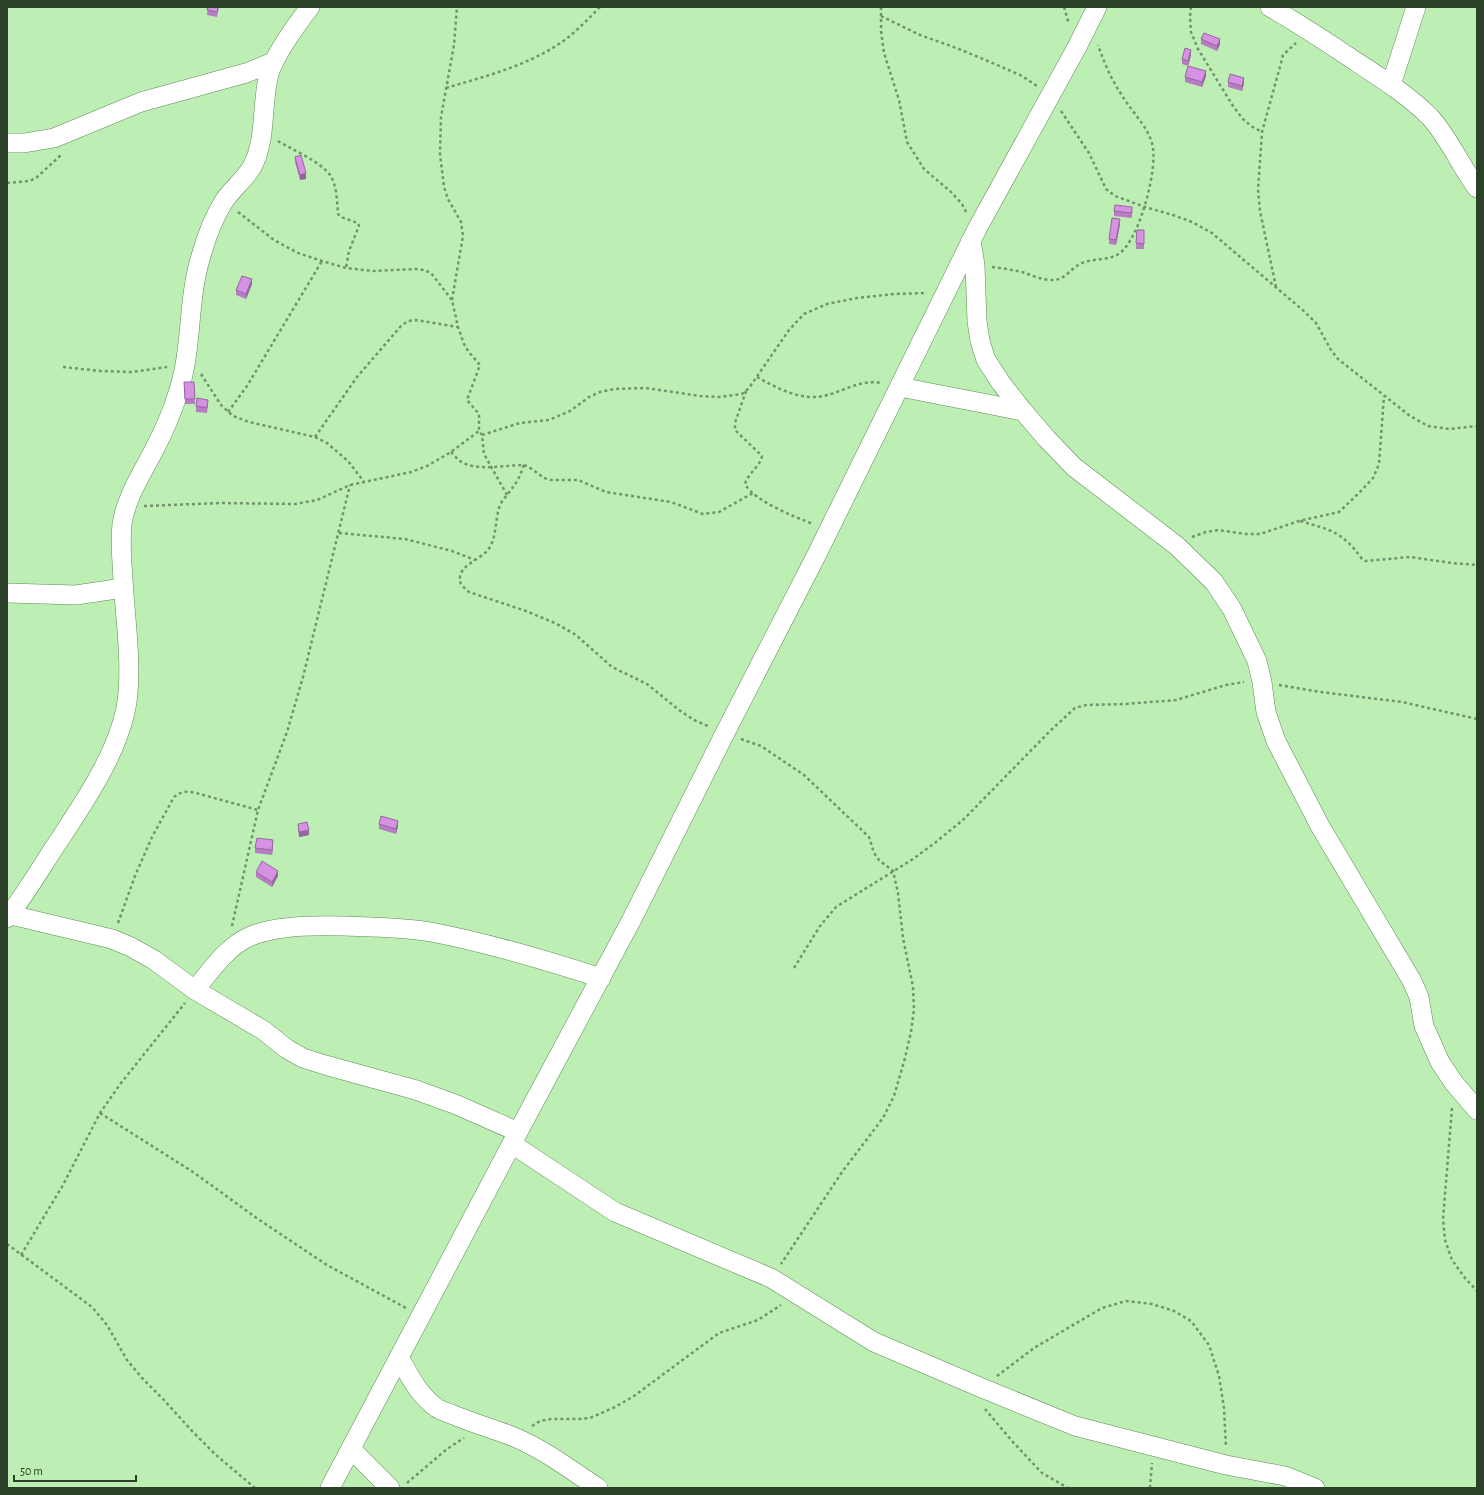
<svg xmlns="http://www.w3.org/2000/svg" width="1484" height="1495" font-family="'Alegreya Sans',sans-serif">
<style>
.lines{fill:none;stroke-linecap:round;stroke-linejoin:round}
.minor-casing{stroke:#5c8b54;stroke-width:20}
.path{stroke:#72946c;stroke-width:2.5;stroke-dasharray:3 3;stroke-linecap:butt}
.minor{stroke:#fff;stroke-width:19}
.wall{fill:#b77dc2}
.shaded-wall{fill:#95669e}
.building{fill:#d591e2;stroke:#95669e}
</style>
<rect width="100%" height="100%" fill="#bdefb4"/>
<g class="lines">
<g class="minor-casing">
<g id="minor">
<path d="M1270,7C1299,24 1327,42 1355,61C1381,78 1408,95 1430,117C1449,138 1460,165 1477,188"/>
<polyline points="1391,85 1416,7"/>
<polyline points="7,143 24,143 54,138 141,102 246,73 273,62"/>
<polyline points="971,241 975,265 977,321 980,341 986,360 1001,383 1023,411 1047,439 1074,467 1177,546 1214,582 1232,609 1257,661 1262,682 1266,712 1276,741 1320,826 1412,981 1419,997 1424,1026 1440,1062 1454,1083 1477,1110"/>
<polyline points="900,387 1023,411"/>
<polyline points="7,593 76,595 123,588"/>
<polyline points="7,914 112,939 131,947 154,960 195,990 263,1030 287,1049 303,1058 325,1065 416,1090 457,1105 518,1132"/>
<path d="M7,918C24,896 39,871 54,848C83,804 124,746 128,693C131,655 125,616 123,579C122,561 120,543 122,524C126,498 141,475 153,452C163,433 172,413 178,393C193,348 187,301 201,256C206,238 214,217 224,201C232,189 245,179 252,167C267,139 261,104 269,74C275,54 297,24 310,7"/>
<path d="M195,990C211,970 227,946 251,936C277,925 316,925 344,926C373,927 403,927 431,932C489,943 545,960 601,978"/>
<polyline points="512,1144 615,1212 771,1278 874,1342 982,1388 1075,1426 1226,1465 1285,1476 1315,1488"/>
<path d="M399,1357C409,1375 419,1396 437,1408C441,1411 447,1412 451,1414C472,1423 494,1429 514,1437C545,1450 571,1470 598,1488"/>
<polyline points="351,1449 390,1488"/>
<polyline points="330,1488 518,1132 632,919 725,733 817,554 977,229 1077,47 1097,7"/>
</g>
</g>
<g class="path">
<polyline points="881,7 881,31 884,53 899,100 907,142 924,169 950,191 962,204 966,212"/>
<polyline points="1064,7 1069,24"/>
<polyline points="1191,7 1190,16 1191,32 1198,49 1233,106 1243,119 1251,126 1262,132"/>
<polyline points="881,16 920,35 959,49 995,64 1022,76 1037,86"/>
<path d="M446,88C486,76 527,66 562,42C576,32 588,19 600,7"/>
<polyline points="1061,111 1089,153 1106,189 1115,196 1145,207 1173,215 1192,222 1212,233 1305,312 1316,323 1331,350 1338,359 1410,416 1428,426 1449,429 1477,426"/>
<path d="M278,141C291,149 321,162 330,175C337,185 337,202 338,214L341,217L358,223L359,226L349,251L346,268"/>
<polyline points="7,183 29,181 36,178 61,155"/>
<polyline points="238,212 274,240 298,253 322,261 346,268 373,271 415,269 424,270 431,273 452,300 458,327 464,344 468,351 480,365 467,400 479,414 479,431"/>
<path d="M992,267C1002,268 1012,270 1022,272C1032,275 1043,281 1054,280C1066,279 1072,267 1082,263C1094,258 1109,261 1120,253C1140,238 1159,166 1152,143C1146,124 1131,111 1121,94C1111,79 1104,62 1098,45"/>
<polyline points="1276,287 1260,211 1258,190 1262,132 1281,63 1283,55 1296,43"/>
<polyline points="452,300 463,236 461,222 448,199 444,187 440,154 441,117 454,45 457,7"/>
<polyline points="63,367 101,371 132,372 167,367"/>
<polyline points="201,374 221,405 233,416 249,422 315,437 327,443 348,461 364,482"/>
<path d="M757,377C779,389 802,402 828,395C845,390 863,379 881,383"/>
<path d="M746,391L735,423V430L762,456C760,467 748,473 745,484C754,501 795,517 813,524"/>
<polyline points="228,412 247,386 322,261"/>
<polyline points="482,435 520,423 549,420 570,411 589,397 600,392 614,389 646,388 700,396 719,397 742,394 749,388 789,330 804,314 827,304 857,298 894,294 927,293"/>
<polyline points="315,437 357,377 401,326 408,321 416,320 458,327"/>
<path d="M451,452C454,455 457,459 460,461C475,472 506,465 524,465L529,467L544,478L551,480H578L606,492L671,502L703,514L719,512L753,493"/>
<path d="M524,465C521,473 518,481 513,487C509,493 503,499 500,505C495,519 497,534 490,547C483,559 462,563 460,577C458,584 465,588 469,592L526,611L557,624L576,635L612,667L647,684L679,710L694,720L710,727"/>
<polyline points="144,506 221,503 295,504 317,500 350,485 411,472 427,466 451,452 479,431 482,435 484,454 507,495"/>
<path d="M1300,521C1331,530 1343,532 1362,559L1365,561L1410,557L1452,563L1477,565"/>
<polyline points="339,533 405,539 452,551 475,560"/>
<polyline points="1192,537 1206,532 1218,530 1245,534 1260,534 1299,521 1339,512 1361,491 1373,478 1379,464 1384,396"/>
<polyline points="1279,685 1321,692 1402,702 1477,719"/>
<polyline points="741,739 761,746 804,775 869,837 874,853 879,860 893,871 898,893 903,938 913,987 914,1009 911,1032 905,1058 894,1096 883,1118 842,1172 781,1264"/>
<path d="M118,923L135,876L152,837L174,797C181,791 187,791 196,793L258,810"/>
<polyline points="232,926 258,810 287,732 303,677 350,485"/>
<polyline points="794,968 820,926 836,907 913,859 936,842 964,819 1050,731 1075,708 1086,705 1126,704 1176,700 1226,685 1244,682"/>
<polyline points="1452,1108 1443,1219 1445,1240 1452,1260 1465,1278 1477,1291"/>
<polyline points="100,1113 193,1172 258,1219 327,1265 406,1308"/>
<polyline points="7,1244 92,1307 107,1325 127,1360 142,1378 163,1399 192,1431 216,1455 255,1488"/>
<polyline points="21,1255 63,1185 100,1113 121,1083 185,1003"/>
<polyline points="997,1376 1034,1348 1102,1308 1126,1301 1152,1304 1174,1311 1191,1321 1209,1345 1219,1376 1224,1408 1226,1447"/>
<polyline points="985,1409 1012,1441 1042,1473 1068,1488"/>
<polyline points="532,1426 540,1421 551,1419 578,1419 590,1418 615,1407 634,1396 719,1333 758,1320 781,1305"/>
<polyline points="407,1483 447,1449 464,1438"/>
<polyline points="1150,1488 1152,1463"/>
</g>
<use href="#minor" class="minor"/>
</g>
<g class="wall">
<polygon points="208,7 219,7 217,17 207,15"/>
<polygon points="1201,39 1220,44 1217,51 1201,44"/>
<polygon points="1191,55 1188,66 1206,76 1202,87 1185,82 1185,77 1188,66 1182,64 1182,59"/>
<polygon points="1228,82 1244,83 1242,91 1228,87"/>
<polygon points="295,157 306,179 300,180 295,162"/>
<polygon points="1114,211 1132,212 1132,218 1114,216"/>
<polygon points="1120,224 1116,245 1109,244 1109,239"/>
<polygon points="1137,230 1144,230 1144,249 1136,249"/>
<polygon points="252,284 246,299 236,295 236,290"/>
<polygon points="184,382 194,382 195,404 185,404"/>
<polygon points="208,405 207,413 196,412 196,406"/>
<polygon points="298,824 309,835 299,837 298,829"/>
<polygon points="379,824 398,826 396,834 379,829"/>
<polygon points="273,846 272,855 255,853 255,848"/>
<polygon points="256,872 278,876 272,887 256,877"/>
</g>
<g class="shaded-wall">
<polygon points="1220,39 1220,44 1217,51 1217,46"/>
<polygon points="1191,50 1191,55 1188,66 1188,61"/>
<polygon points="1206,71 1206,76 1202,87 1202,82"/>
<polygon points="1244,78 1244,83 1242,91 1242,86"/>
<polygon points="306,173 306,179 300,180 300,175"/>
<polygon points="1120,219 1120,224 1116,245 1116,240"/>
<polygon points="252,279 252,284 246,299 246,294"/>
<polygon points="398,821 398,826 396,834 396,829"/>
<polygon points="309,830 309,835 299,837 299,832"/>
<polygon points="273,840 273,846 272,855 272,850"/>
<polygon points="278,871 278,876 272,887 272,882"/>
</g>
<g class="building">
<polygon points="208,7 218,7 217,12 207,10"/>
<polygon points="1204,33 1220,39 1217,46 1201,39"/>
<polygon points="1185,48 1191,50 1188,61 1182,59"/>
<polygon points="1188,66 1206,71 1202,82 1185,77"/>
<polygon points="1230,74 1244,78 1242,86 1228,82"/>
<polygon points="301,155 306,173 300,175 295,157"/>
<polygon points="1115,205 1132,207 1132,213 1114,211"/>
<polygon points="1112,218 1120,219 1116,240 1109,239"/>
<polygon points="1137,230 1144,230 1144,244 1136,243"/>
<polygon points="242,276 252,279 246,294 236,290"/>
<polygon points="184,382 194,382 195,399 185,399"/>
<polygon points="197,398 208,400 207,408 196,406"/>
<polygon points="381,816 398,821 396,829 379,824"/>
<polygon points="307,822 309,830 299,832 298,824"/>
<polygon points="257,838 273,840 272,850 255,848"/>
<polygon points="262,861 278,871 272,882 256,872"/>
</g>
<rect width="1484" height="1495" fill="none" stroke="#2c4029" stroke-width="16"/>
<path d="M14 1475v6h122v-6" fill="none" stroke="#2c4029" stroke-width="2"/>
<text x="20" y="1475" font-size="12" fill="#2c4029" stroke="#bdefb4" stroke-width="3" paint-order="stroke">50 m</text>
</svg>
